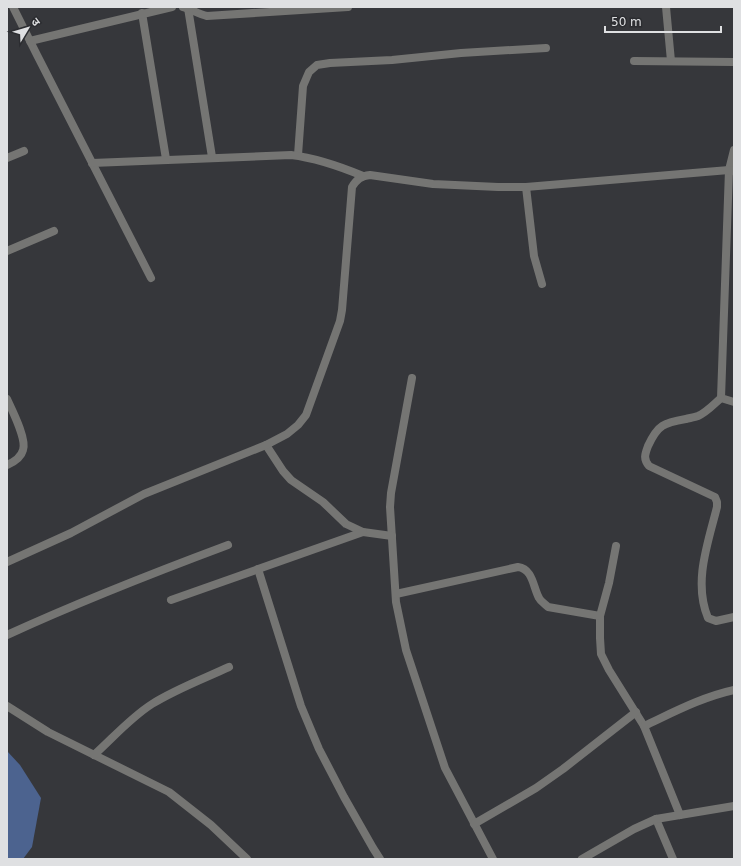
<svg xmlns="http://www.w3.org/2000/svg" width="741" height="866" font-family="'DejaVu Sans','Noto Sans Devanagari',sans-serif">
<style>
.water{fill:#4c638f}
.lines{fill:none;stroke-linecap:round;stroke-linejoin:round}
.street{stroke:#757573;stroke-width:8}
</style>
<rect width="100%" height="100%" fill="#36373b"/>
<polygon class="water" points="7,751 20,765 41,798 32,847 23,859 7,859"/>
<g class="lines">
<g class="street">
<polyline points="13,7 37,55 151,278"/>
<path d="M183,7C191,9 198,14 207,16L348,7"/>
<polyline points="666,7 671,61"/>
<polyline points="188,8 212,157"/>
<polyline points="142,13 166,159"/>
<polyline points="30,41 172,7"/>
<polyline points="634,61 734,62"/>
<polyline points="734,150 729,170 721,398 734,402"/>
<polyline points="298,155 303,86 309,72 317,65 330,63 392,60 461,53 546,48"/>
<polyline points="7,158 24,151"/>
<path d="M92,163L291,155C316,158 339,166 363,176"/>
<polyline points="526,187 534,256 542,284"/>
<polyline points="7,251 54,231"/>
<polyline points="412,378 391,493 390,507 396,602 406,650 445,768 493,859"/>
<path d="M721,398C714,404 707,412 698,416C695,417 690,418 686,419C664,423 658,424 648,446C645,454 643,459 649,466L715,497L717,502V507C708,543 693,582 708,618L716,621L734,617"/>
<path d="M7,399C12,410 27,439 23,450C21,458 14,462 7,465"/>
<polyline points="266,445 283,471 291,480 323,502 346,524 363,532 392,536"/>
<polyline points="616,546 609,583 600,616 600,638 601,654 609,670 644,726 680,815"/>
<path d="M7,562L71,533L144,494L266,445L287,434L298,425L306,415L340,321L342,310L352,187C357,179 361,176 370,175L433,184L498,187H526L729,170L734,171"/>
<polyline points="258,569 301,706 319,749 344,797 373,848 380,859"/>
<path d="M396,594L518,567C533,569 533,587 539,598C541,602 545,604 548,607L600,616"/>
<polyline points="171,600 363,532"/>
<path d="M7,635C79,602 153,573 228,545"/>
<polyline points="7,706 48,732 169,792 211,825 247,859"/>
<path d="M644,726C674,712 702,697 734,690"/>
<path d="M94,755C113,738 130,718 152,704C176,689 203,679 229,667"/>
<polyline points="656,819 673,859"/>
<polyline points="474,824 536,788 563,769 636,712"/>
<polyline points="582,859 634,829 656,819 734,806"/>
</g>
</g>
<rect width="741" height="866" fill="none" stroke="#dfe0e2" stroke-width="16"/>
<g transform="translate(28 28) rotate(52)" stroke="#2c2d31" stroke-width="3" paint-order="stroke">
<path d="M0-3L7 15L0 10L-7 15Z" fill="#dfe0e2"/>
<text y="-6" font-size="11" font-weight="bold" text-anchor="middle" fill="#dfe0e2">उ</text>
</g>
<path d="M605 26v6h116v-6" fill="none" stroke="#dfe0e2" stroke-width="2"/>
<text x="611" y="26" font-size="12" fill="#dfe0e2" stroke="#2c2d31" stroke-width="3" paint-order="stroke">50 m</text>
</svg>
